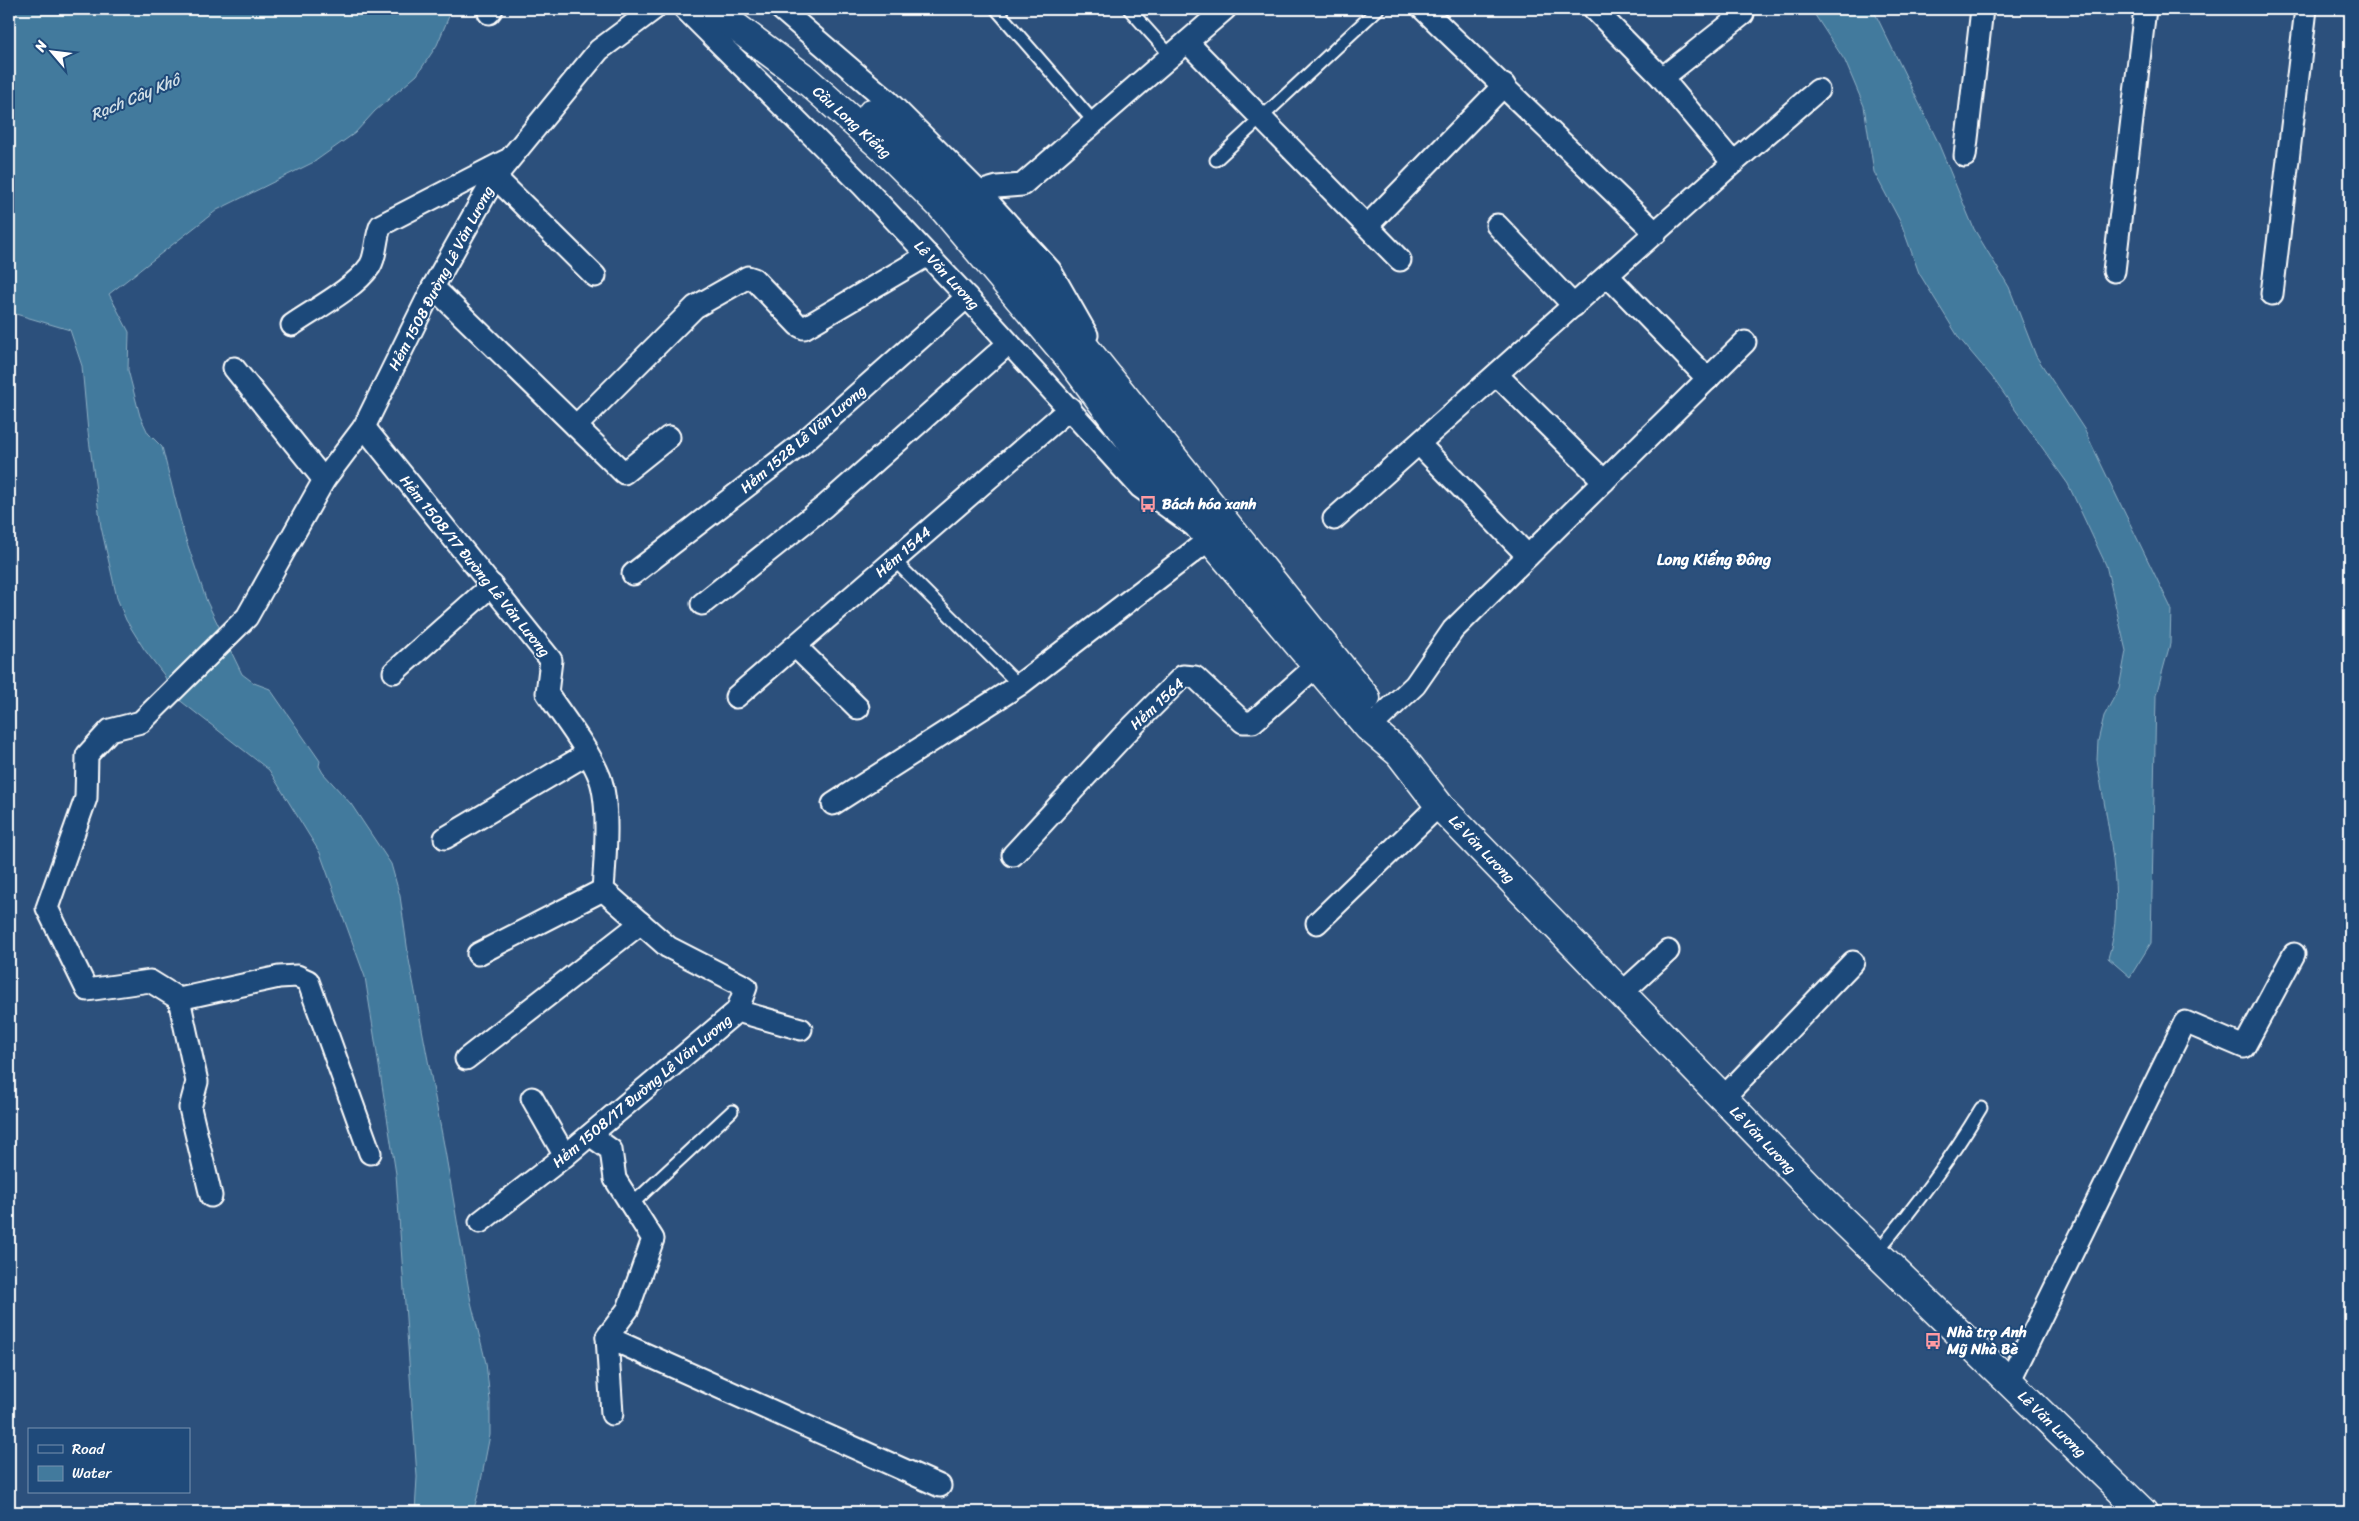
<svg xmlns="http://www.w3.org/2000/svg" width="2359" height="1521" font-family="Sriracha,sans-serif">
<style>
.water{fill:#427a9d;stroke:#8eafc4}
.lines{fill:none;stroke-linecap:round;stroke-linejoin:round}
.lane-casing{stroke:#fff;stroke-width:15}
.street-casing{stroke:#fff;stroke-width:25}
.secondary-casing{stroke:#fff;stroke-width:31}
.lane{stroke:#1f4a7a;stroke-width:11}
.street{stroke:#1f4a7a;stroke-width:21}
.secondary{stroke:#1f4a7a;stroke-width:28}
.labels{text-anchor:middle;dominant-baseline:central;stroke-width:4;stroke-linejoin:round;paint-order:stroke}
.street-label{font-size:15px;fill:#fff;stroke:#1f4a7a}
.poi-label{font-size:15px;font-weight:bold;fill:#fff;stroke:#1f4a7a;text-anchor:start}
.water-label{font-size:16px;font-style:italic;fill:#d0dee6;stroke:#1f4a7a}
.neighbourhood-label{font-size:16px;font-weight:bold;fill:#fff;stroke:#1f4a7a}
</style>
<rect width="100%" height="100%" fill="#2c507c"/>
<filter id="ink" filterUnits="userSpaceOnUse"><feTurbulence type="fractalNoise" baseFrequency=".02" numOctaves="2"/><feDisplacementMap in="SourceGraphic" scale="10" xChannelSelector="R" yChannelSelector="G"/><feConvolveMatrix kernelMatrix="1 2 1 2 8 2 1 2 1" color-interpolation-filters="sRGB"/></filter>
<g filter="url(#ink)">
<g class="water">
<polygon points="9,9 452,9 437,45 417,75 375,111 355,133 314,162 217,210 109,294 129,332 128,370 140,416 148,433 162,447 184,534 207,602 242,674 254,683 270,689 320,761 319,766 323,773 351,804 391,864 400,896 409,960 444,1145 471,1302 486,1363 490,1400 490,1435 479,1491 473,1512 415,1512 417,1477 396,1174 365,977 320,853 269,770 173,695 164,675 144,649 126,620 117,598 101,527 88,432 82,366 70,330 9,312"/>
<path d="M1811,9H1873L1937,140L1974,229L2009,287L2036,356L2084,429L2171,608L2170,644L2156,695L2151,943L2130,977L2108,958C2127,900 2106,820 2097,760L2098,741L2104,716L2119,688L2126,651L2106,565L2068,484L1992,377L1959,338L1919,273L1901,223L1874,172L1864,106L1845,61Z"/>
</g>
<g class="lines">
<g class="lane-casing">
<g id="lane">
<polyline points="996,9 1095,123"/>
<polyline points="1129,9 1171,56"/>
<polyline points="1216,160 1378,9"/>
<polyline points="894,560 1019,685"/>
<polyline points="631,1205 732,1111"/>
<path d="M1876,1253C1915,1207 1950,1160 1981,1108"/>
</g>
</g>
<g class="street-casing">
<g id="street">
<polyline points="685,9 863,186 967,297 1140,487 1211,538 1019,685 833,804"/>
<polyline points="781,9 888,101 979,192 1050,270 1087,335"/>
<polyline points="1423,9 1656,233"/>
<polyline points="1594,9 1662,78 1733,163"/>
<polyline points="489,13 492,9"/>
<polyline points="1187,42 1400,260"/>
<polyline points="1662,78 1743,14"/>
<polyline points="1965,156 1982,9"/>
<polyline points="495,177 595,276"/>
<polyline points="979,192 997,187 1022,185 1225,9"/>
<polyline points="1368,225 1504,85"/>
<polyline points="1497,225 1574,306"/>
<polyline points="2114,271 2145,9"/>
<polyline points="1608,276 1708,379"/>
<polyline points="433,287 624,473 669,437"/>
<polyline points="2272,294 2306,9"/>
<path d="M292,325C315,309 354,289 370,266C377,255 375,238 381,225L505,161"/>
<polyline points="234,368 324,480"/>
<polyline points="1497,375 1604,481"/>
<polyline points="576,426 695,307 748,277 754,279 798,325 804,328 928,255"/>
<path d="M364,427L551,660L547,693C565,720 588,748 600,778C610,806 605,860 603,890L668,947L746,987L737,1011L565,1156L480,1222"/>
<polyline points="1419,444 1528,556"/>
<polyline points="1334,519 1733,163 1818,90"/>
<polyline points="633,574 800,445 967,297"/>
<polyline points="702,604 825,506 1008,344"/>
<polyline points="795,646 858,708"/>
<polyline points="394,672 492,585"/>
<polyline points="736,697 1070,408"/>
<polyline points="1381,717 1415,685 1453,630 1745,342"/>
<polyline points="445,838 587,754"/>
<polyline points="1013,855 1123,736 1183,676 1195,677 1243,722 1253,722 1315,667"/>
<polyline points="1317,923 1439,805"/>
<polyline points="478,954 603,890"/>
<polyline points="1622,993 1668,951"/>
<polyline points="179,999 279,977 297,976 308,981 370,1153"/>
<polyline points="737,1011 801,1029"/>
<polyline points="466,1059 641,923"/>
<polyline points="532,1098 565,1156"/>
<polyline points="1723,1098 1853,962"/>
<polyline points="590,1135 611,1150 615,1179 653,1239 628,1309 607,1337 612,1414"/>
<polyline points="211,1196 190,1108 197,1082 179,999 150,981 87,990 47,908 86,798 87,755 110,730 141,722 247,617 324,480 364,427 433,287 495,177 599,50 654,9"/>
<polyline points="607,1337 940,1486"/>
<polyline points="2009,1382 2185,1022 2244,1047 2294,954"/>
</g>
</g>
<g class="secondary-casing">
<g id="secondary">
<polyline points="712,9 803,77 885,150 941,206 1070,359 1155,474 1368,727 1399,753 1439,805 1820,1198 2143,1512"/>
<polyline points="872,113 901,139 994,234 1366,698"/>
</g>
</g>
<use href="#lane" class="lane"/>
<use href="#street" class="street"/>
<use href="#secondary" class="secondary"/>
</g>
</g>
<defs>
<g id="bus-bare" transform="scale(1.35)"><path d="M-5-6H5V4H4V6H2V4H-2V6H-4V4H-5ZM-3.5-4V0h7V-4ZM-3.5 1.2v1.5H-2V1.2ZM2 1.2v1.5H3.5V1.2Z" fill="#ff9aa2" stroke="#1f4a7a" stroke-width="2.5" paint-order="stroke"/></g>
</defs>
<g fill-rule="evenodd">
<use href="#bus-bare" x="1148" y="504"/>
<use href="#bus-bare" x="1933" y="1341"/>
</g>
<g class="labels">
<g class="street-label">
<text transform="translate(852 122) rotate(42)">Cầu Long Kiểng</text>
<text transform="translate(947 275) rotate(47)">Lê Văn Lương</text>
<text transform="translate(441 278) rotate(-62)">Hẻm 1508 Đường Lê Văn Lương</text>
<text transform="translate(803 439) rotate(-40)">Hẻm 1528 Lê Văn Lương</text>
<text transform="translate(903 552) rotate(-41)">Hẻm 1544</text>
<text transform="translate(475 566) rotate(51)">Hẻm 1508/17 Đường Lê Văn Lương</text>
<text transform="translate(1157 704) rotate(-43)">Hẻm 1564</text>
<text transform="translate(1482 849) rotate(46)">Lê Văn Lương</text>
<text transform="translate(642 1091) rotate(-40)">Hẻm 1508/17 Đường Lê Văn Lương</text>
<text transform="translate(1763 1140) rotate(46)">Lê Văn Lương</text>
<text transform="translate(2052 1424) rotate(44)">Lê Văn Lương</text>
</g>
<g class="poi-label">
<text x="1162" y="504">Bách hóa xanh</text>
<text x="1947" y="1332">Nhà trọ Anh<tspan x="1947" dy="17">Mỹ Nhà Bè</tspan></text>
</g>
<g class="water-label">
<text transform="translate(135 97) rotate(-23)">Rạch Cây Khô</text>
</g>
<g class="neighbourhood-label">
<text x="1714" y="559">Long Kiểng Đông</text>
</g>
</g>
<rect width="2359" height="1521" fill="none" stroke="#1f4a7a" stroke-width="30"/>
<rect x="15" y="15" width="2329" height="1491" fill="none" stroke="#fff" stroke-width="2" filter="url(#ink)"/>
<rect x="28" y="1428" width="162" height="65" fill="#1f4a7a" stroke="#7992af"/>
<rect x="38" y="1445" width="25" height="8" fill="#1f4a7a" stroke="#7992af"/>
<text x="72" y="1454" font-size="15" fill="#ffffff">Road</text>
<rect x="38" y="1466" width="25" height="15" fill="#427a9d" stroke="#7992af"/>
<text x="72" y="1478" font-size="15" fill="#ffffff">Water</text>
<g transform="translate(52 52) rotate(298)" stroke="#1f4a7a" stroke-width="4" paint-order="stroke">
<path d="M0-4L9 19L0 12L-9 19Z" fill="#ffffff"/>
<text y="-8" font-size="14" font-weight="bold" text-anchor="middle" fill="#ffffff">N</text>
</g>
</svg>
